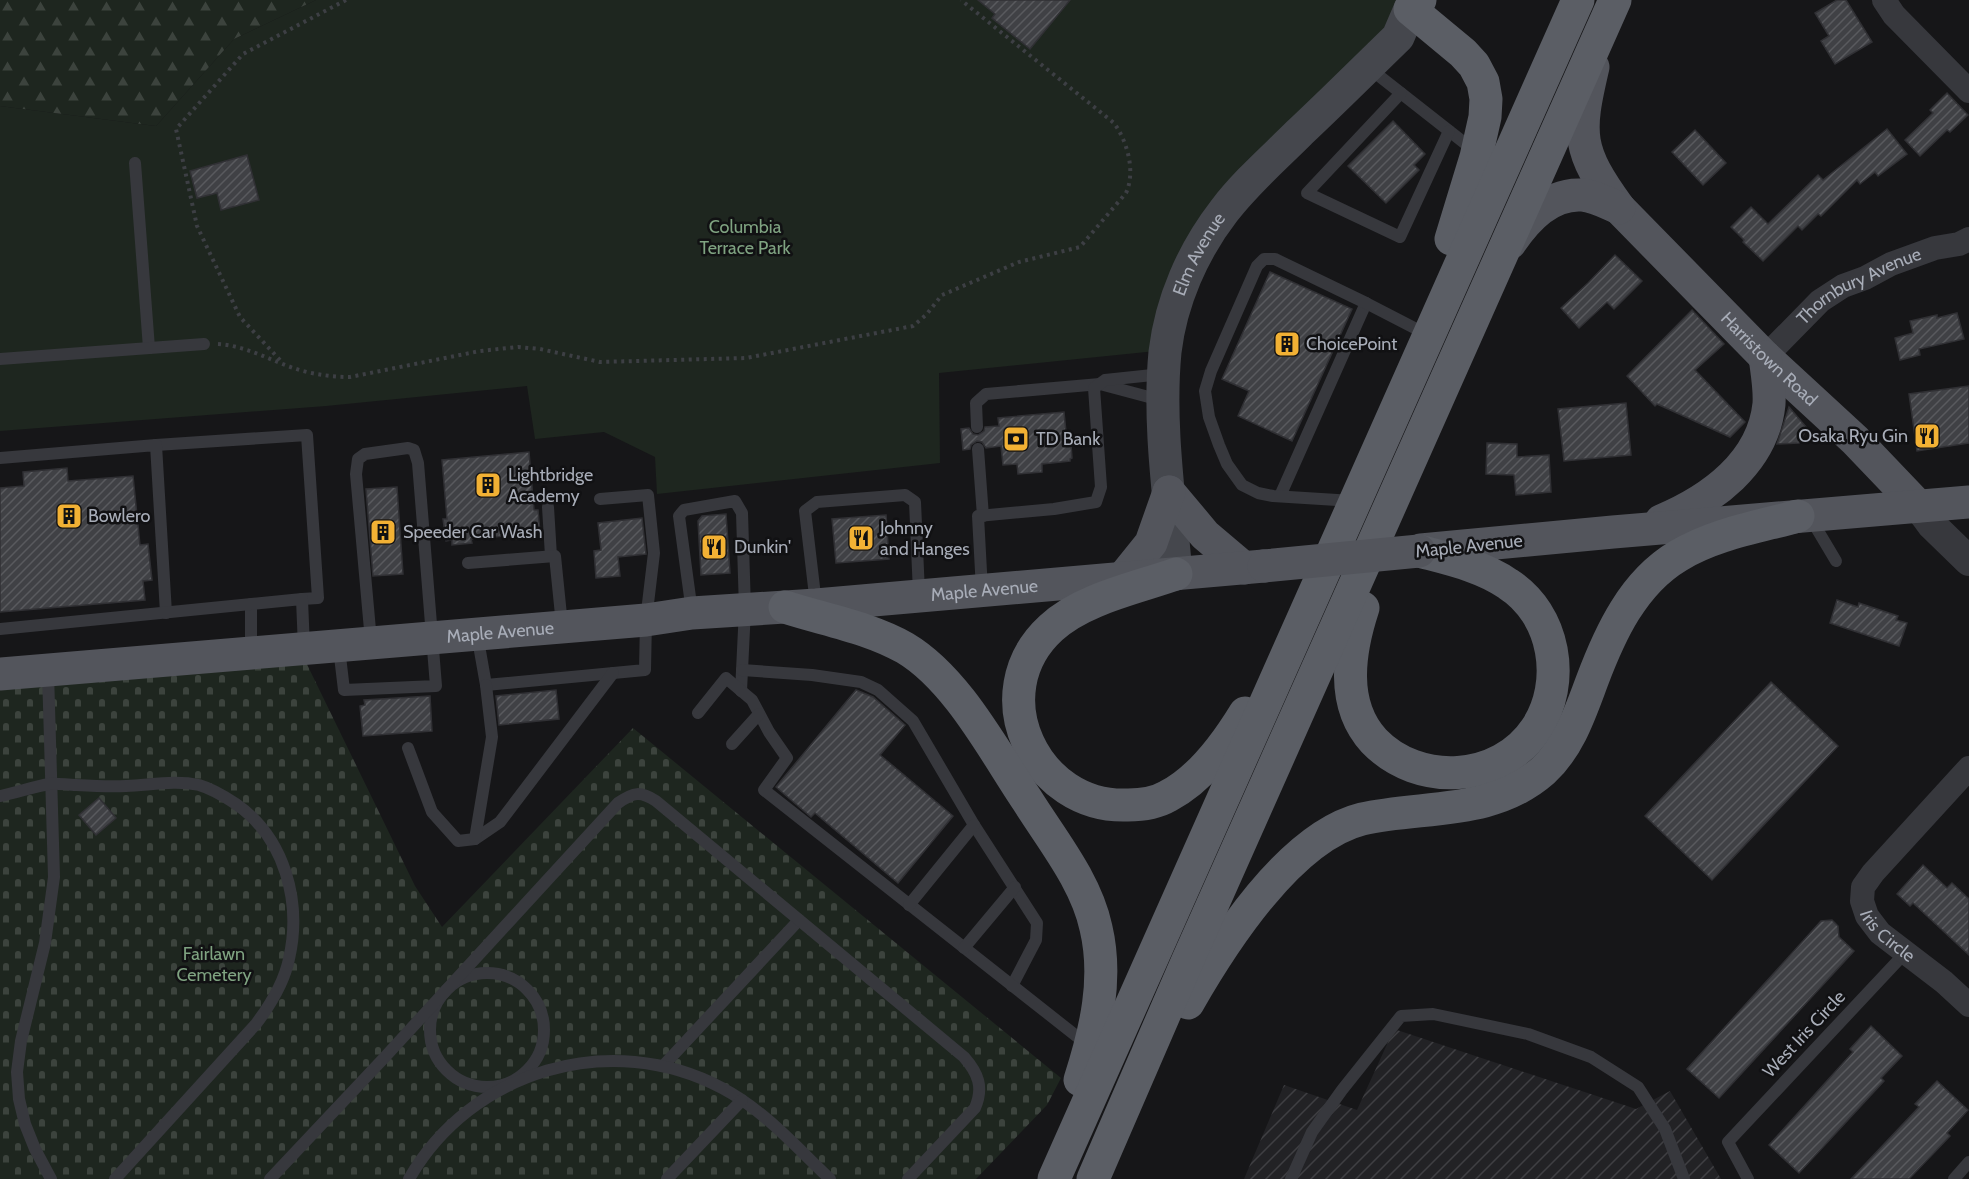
<svg xmlns="http://www.w3.org/2000/svg" width="1969" height="1179" font-family="Cabin,sans-serif">
<style>
.industrial{fill:url(#industrial-furrows)}
.green{fill:#1e261f}
.forest{fill:url(#forest-firs)}
.cemetery{fill:url(#cemetery-stones)}
.building{fill:url(#building-hatch);stroke:#303034;stroke-width:1.5}
.lines{fill:none;stroke-linecap:round;stroke-linejoin:round}
.path{stroke:#3d3f44;stroke-width:4;stroke-dasharray:3 4.5;stroke-linecap:butt}
.service{stroke:#37383d;stroke-width:12}
.minor{stroke:#37383d;stroke-width:24}
.tertiary{stroke:#37383d;stroke-width:30}
.secondary{stroke:#45474d;stroke-width:33}
.primary{stroke:#53555c;stroke-width:33}
.trunk{stroke:#5b5e65;stroke-width:33}
.primary-bridge{stroke:#53555c;stroke-width:33}
.labels{text-anchor:middle;dominant-baseline:central;stroke-width:5;stroke-linejoin:round;paint-order:stroke}
.park-label{font-size:18px;fill:#7fa381;stroke:#111113}
.street-label{font-size:18px;fill:#a8adb8;stroke:#111113}
.poi-label{font-size:18px;fill:#a8adb8;stroke:#111113;text-anchor:start}
</style>
<defs>
<pattern id="industrial-furrows" width="10" height="10" patternUnits="userSpaceOnUse" patternTransform="scale(1.5)"><rect width="10" height="10" fill="#222225"/><path d="M-1 1l2-2M0 10L10 0M9 11l2-2" fill="none" stroke="#3f3f43"/></pattern>
<pattern id="forest-firs" width="22" height="20" patternUnits="userSpaceOnUse" patternTransform="scale(1.5)"><rect width="22" height="20" fill="#1e261f"/><path d="M5 1l3.5 6h-7zM16 11l3.5 6h-7z" fill="#3c433d"/></pattern>
<pattern id="cemetery-stones" width="16" height="16" patternUnits="userSpaceOnUse" patternTransform="scale(1.5)"><rect width="16" height="16" fill="#1e261f"/><path d="M2 7V4a2 2 0 0 1 4 0v3zM10 15v-3a2 2 0 0 1 4 0v3z" fill="#3c433d"/></pattern>
<pattern id="building-hatch" width="6" height="6" patternUnits="userSpaceOnUse" patternTransform="scale(1.5)"><rect width="6" height="6" fill="#404145"/><path d="M-1 1l2-2M0 6l6-6M5 7l2-2" fill="none" stroke="#595a5e"/></pattern>
</defs>
<rect width="100%" height="100%" fill="#161618"/>
<polygon class="industrial" points="1394,1029 1636,1109 1670,1091 1721,1179 1244,1179 1284,1085 1357,1110"/>
<polygon class="green" points="316,0 1403,0 1410,9 1251,180 1166,350 939,373 940,463 657,494 655,457 604,432 535,439 527,386 326,406 0,431 0,106 156,126 234,39"/>
<polygon class="forest" points="0,0 316,0 234,39 156,126 0,106"/>
<polygon class="cemetery" points="299,648 415,886 442,927 633,728 1061,1078 1047,1105 976,1179 0,1179 0,674"/>
<g class="building">
<polygon points="978,0 1070,0 1030,49 992,18 995,14"/>
<polygon points="1837,0 1846,0 1872,42 1835,64 1821,41 1829,36 1815,13"/>
<polygon points="1947,93 1968,115 1950,132 1947,130 1920,156 1905,140 1933,113 1930,110"/>
<polygon points="1393,121 1425,154 1414,165 1419,170 1386,203 1348,166"/>
<polygon points="1887,129 1907,154 1878,176 1875,172 1860,184 1857,180 1821,216 1818,214 1802,230 1798,226 1763,261 1743,242 1744,240 1731,227 1751,207 1768,224 1818,175 1823,180"/>
<polygon points="1695,130 1726,163 1703,185 1672,152"/>
<polygon points="247,155 259,200 221,210 217,193 197,198 190,171"/>
<polygon points="1615,255 1642,281 1614,309 1607,302 1579,328 1561,308 1588,283"/>
<polygon points="1270,272 1352,309 1292,441 1238,416 1249,391 1222,379"/>
<polygon points="1692,310 1724,344 1695,370 1745,422 1730,437 1657,404 1655,406 1627,376"/>
<polygon points="1957,313 1964,339 1919,349 1920,355 1900,360 1895,338 1913,333 1910,321 1937,315 1937,318"/>
<polygon points="1969,386 1969,443 1917,451 1909,394"/>
<polygon points="1626,403 1631,455 1564,461 1558,409"/>
<polygon points="1789,407 1807,428 1799,443 1777,444"/>
<polygon points="1064,412 1066,432 1070,432 1072,458 1070,459 1070,461 1042,464 1042,472 1018,474 1017,464 1003,465 1001,446 986,448 982,442 977,441 971,445 970,449 963,450 961,429 969,428 973,434 978,435 984,431 985,427 999,426 998,418"/>
<polygon points="1487,443 1517,444 1517,457 1549,455 1551,492 1516,495 1514,475 1486,474"/>
<polygon points="529,452 534,510 538,510 540,533 536,533 536,537 515,539 515,535 471,539 472,543 452,545 452,540 446,541 443,519 447,519 442,460"/>
<polygon points="67,468 68,481 133,476 140,545 148,544 152,580 143,581 145,600 0,612 0,488 24,486 23,472"/>
<polygon points="397,487 403,574 373,576 366,489"/>
<polygon points="726,514 730,573 701,575 698,521 702,516"/>
<polygon points="886,515 889,559 836,563 832,519"/>
<polygon points="642,518 646,554 618,557 620,576 596,578 594,551 601,550 598,523"/>
<polygon points="1837,600 1858,607 1859,603 1898,616 1896,620 1907,623 1899,646 1830,623"/>
<polygon points="1771,682 1838,746 1712,880 1645,816"/>
<polygon points="556,690 559,719 499,725 496,696"/>
<polygon points="856,690 873,697 905,725 880,755 953,816 898,883 815,813 811,817 776,787"/>
<polygon points="430,696 432,731 363,736 360,706 365,705 364,700"/>
<polygon points="99,798 116,818 96,835 79,815"/>
<polygon points="1923,865 1947,888 1952,883 1969,899 1969,955 1913,903 1910,906 1897,894"/>
<polygon points="1832,920 1838,926 1839,937 1854,951 1719,1098 1687,1069 1821,921"/>
<polygon points="1871,1026 1902,1056 1881,1078 1884,1081 1799,1173 1769,1145 1853,1052 1850,1049"/>
<polygon points="1937,1081 1968,1110 1947,1133 1950,1136 1909,1179 1851,1179 1919,1107 1915,1104"/>
</g>
<g class="lines">
<g class="path">
<path d="M218,344C249,346 274,363 303,371C319,375 334,377 350,377L480,351L518,347L540,349L600,362L746,358L913,326L926,315L942,295L1019,262L1080,247L1126,193C1136,171 1127,141 1114,123L961,0"/>
<polyline points="280,360 240,317 197,226 176,129 243,54 346,0"/>
</g>
<g class="service">
<polyline points="1369,68 1476,152"/>
<polyline points="1401,93 1307,193 1400,237 1449,131"/>
<polyline points="135,163 149,348"/>
<polyline points="0,359 204,344"/>
<polyline points="977,427 976,403 986,394 1100,384 1160,400"/>
<polyline points="156,445 307,435 318,598 302,599"/>
<polyline points="978,449 983,516"/>
<polyline points="0,458 156,445 166,613"/>
<polyline points="1280,496 1366,303"/>
<polyline points="1353,501 1273,496 1258,493 1242,485 1227,464 1219,445 1209,417 1205,391 1211,371 1257,266 1264,259 1275,259 1366,303 1428,335"/>
<polyline points="548,507 551,556"/>
<polyline points="1811,519 1836,561"/>
<polyline points="468,563 555,556 562,625"/>
<polyline points="982,590 978,516 1054,509 1096,502 1101,487 1094,388 1105,380 1162,374"/>
<polyline points="251,604 251,651"/>
<polyline points="816,604 805,511 817,502 905,495 915,502 919,593"/>
<polyline points="692,612 679,516 684,510 735,501 742,513 745,609 741,691"/>
<polyline points="0,629 302,599 304,648"/>
<polyline points="477,634 486,685 645,670 646,620 654,553 648,495 600,499"/>
<polyline points="339,648 344,690 436,686 418,463 414,450 408,448 365,454 358,459 356,474 371,641"/>
<polyline points="742,670 812,675 861,682 878,690 913,721 974,825 1037,923 1036,940 1012,986"/>
<polyline points="48,672 54,877 45,943 21,1041 17,1072 19,1099 25,1124 35,1149 51,1179"/>
<polyline points="698,713 726,678 752,700 769,732 787,758 764,790 1089,1046"/>
<polyline points="732,744 759,714"/>
<polyline points="408,748 432,812 458,841 475,839 500,822 613,673"/>
<path d="M0,796C16,793 32,787 49,784C57,783 67,785 76,785C93,786 110,787 126,786C151,785 175,780 199,785C213,789 224,796 236,804C285,838 302,902 289,959C284,983 271,1004 256,1024L115,1179"/>
<polyline points="475,839 492,737 486,685"/>
<polyline points="909,905 974,825"/>
<polyline points="964,948 1015,887"/>
<circle cx="487" cy="1030" r="57"/>
<polyline points="663,1066 799,920"/>
<path d="M270,1179L384,1058L618,803C634,792 640,791 656,801L964,1057C978,1073 984,1087 975,1108L908,1179"/>
<path d="M409,1179C471,1070 611,1029 722,1088C764,1110 796,1147 830,1179"/>
<polyline points="667,1179 742,1100"/>
<polyline points="1291,1179 1312,1132 1342,1090 1401,1016 1433,1014 1528,1034 1591,1057 1638,1087 1665,1129 1684,1179"/>
<polyline points="1748,1179 1728,1142 1906,952"/>
<polyline points="1954,1179 1969,1162"/>
</g>
<g class="minor">
<polyline points="1884,0 1894,15 1969,91"/>
<path id="s1" d="M1765,357L1820,301L1843,286L1865,278L1891,264L1935,248L1959,244L1969,239"/>
<path id="s2" d="M1969,768L1873,873L1863,887L1862,901L1867,916L1880,933L1944,982L1969,1005"/>
</g>
<polyline class="tertiary" points="1918,506 1932,525 1969,561"/>
<path class="secondary" id="s3" d="M1176,574C1170,501 1158,425 1165,352C1171,301 1193,251 1224,211C1246,182 1274,158 1300,132C1333,101 1365,69 1398,37L1410,9"/>
<g class="primary">
<path id="s4" d="M1593,67C1577,135 1577,150 1619,208L1765,357L1855,440L1918,506"/>
<path d="M1510,243C1526,219 1550,193 1582,195C1595,196 1607,203 1619,208"/>
<polyline points="1169,492 1205,535 1244,568"/>
<path d="M1661,521C1711,500 1763,463 1769,404C1770,388 1767,373 1765,357"/>
<polyline points="1421,550 1613,532 1969,502"/>
<polyline points="1122,579 1151,543 1169,492"/>
<path id="s5" d="M0,674L646,620L692,613L816,605L1264,566"/>
</g>
<g class="trunk">
<polyline points="1420,0 1410,9 1463,53 1474,65 1483,82 1486,99 1485,117 1476,157 1451,239"/>
<path d="M1176,574C1136,588 1082,599 1051,628C980,693 1035,809 1128,805C1142,805 1156,803 1168,796C1201,779 1226,744 1245,713"/>
<path d="M785,607C825,620 868,627 905,648C957,679 994,751 1027,800C1052,840 1086,881 1096,928C1108,979 1096,1030 1080,1080"/>
<path d="M1363,608C1349,651 1340,704 1374,741C1418,787 1500,783 1536,729C1567,682 1555,614 1508,584C1482,566 1449,559 1419,551"/>
<path d="M1188,1003C1223,942 1290,837 1362,819C1423,805 1492,816 1543,771C1569,747 1580,713 1592,681C1610,633 1633,583 1678,556C1714,534 1758,527 1798,516"/>
<polyline points="1054,1179 1578,0"/>
<polyline points="1093,1179 1187,962 1615,0"/>
</g>
<polyline class="primary-bridge" points="1264,566 1419,551"/>
</g>
<defs>
<g id="building-square" transform="scale(1.35)"><rect x="-9" y="-9" width="18" height="18" rx="4" fill="#f2b134" stroke="#111113"/><path d="M-4-6H4V6H1V3H-1V6H-4ZM-2.5-4.3h1.7v1.8h-1.7ZM.8-4.3h1.7v1.8H.8ZM-2.5-1h1.7V.8h-1.7ZM.8-1h1.7V.8H.8Z" fill="#111"/></g>
<g id="restaurant-square" transform="scale(1.35)"><rect x="-9" y="-9" width="18" height="18" rx="4" fill="#f2b134" stroke="#111113"/><path d="M-5-6h1v4h1v-4h1v4h1v-4h1v5L-1.5 .5V6h-2V.5L-5-1ZM5-6V6H3V1.5H1.5Q1.5-4 5-6Z" fill="#111"/></g>
<g id="bank-square" transform="scale(1.35)"><rect x="-9" y="-9" width="18" height="18" rx="4" fill="#f2b134" stroke="#111113"/><path d="M-6-4H6V4H-6ZM0-2.3a2.3 2.3 0 1 0 0 4.6a2.3 2.3 0 1 0 0-4.6Z" fill="#111"/></g>
</defs>
<g fill-rule="evenodd">
<use href="#building-square" x="1287" y="344"/>
<use href="#restaurant-square" x="1927" y="436"/>
<use href="#bank-square" x="1016" y="439"/>
<use href="#building-square" x="488" y="485"/>
<use href="#building-square" x="69" y="516"/>
<use href="#building-square" x="383" y="532"/>
<use href="#restaurant-square" x="861" y="538"/>
<use href="#restaurant-square" x="714" y="547"/>
</g>
<g class="labels">
<g class="park-label">
<text x="745" y="227">Columbia<tspan x="745" dy="21">Terrace Park</tspan></text>
<text x="214" y="954">Fairlawn<tspan x="214" dy="21">Cemetery</tspan></text>
</g>
<g class="street-label">
<text stroke="none"><textPath href="#s3" startOffset="327">Elm Avenue</textPath></text>
<text stroke="none"><textPath href="#s1" startOffset="120">Thornbury Avenue</textPath></text>
<text stroke="none"><textPath href="#s4" startOffset="364">Harristown Road</textPath></text>
<text transform="translate(1469 546) rotate(-6)">Maple Avenue</text>
<text stroke="none"><textPath href="#s5" startOffset="988">Maple Avenue</textPath></text>
<text stroke="none"><textPath href="#s5" startOffset="502">Maple Avenue</textPath></text>
<text stroke="none"><textPath href="#s2" startOffset="218">Iris Circle</textPath></text>
<text transform="translate(1804 1034) rotate(-47)">West Iris Circle</text>
</g>
<g class="poi-label">
<text x="1306" y="344">ChoicePoint</text>
<text x="1908" y="436" text-anchor="end">Osaka Ryu Gin</text>
<text x="1036" y="439">TD Bank</text>
<text x="508" y="475">Lightbridge<tspan x="508" dy="21">Academy</tspan></text>
<text x="88" y="516">Bowlero</text>
<text x="880" y="528">Johnny<tspan x="880" dy="21">and Hanges</tspan></text>
<text x="403" y="532">Speeder Car Wash</text>
<text x="734" y="547">Dunkin'</text>
</g>
</g>
</svg>
